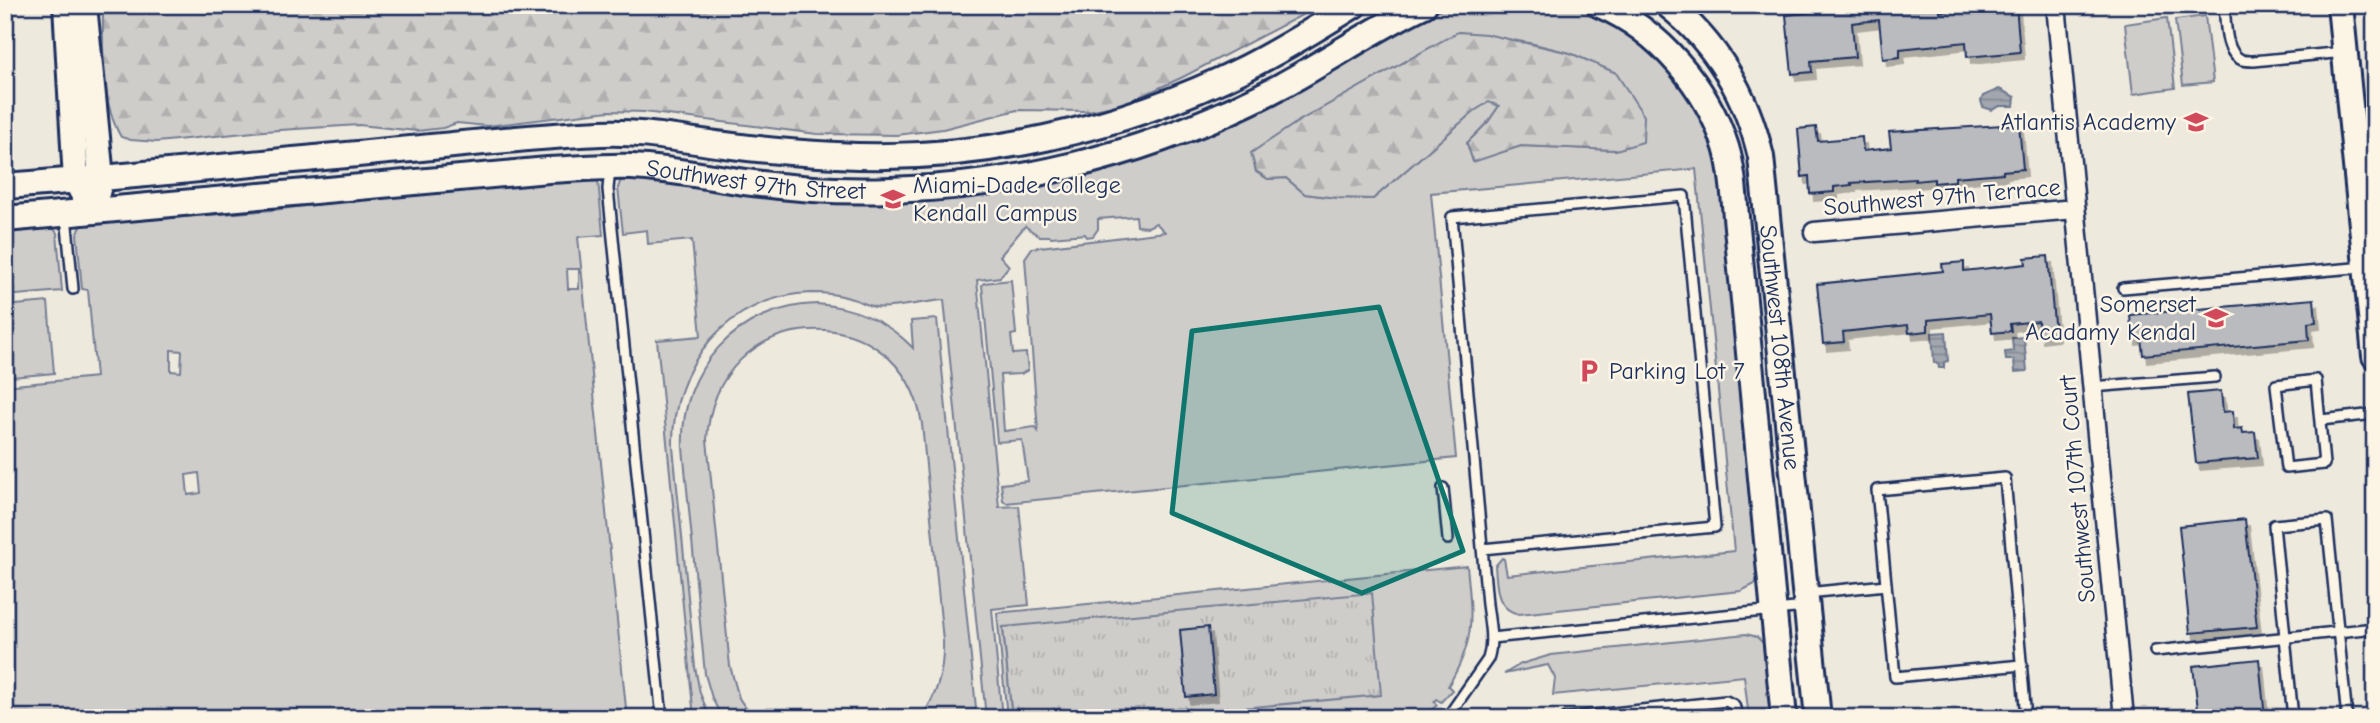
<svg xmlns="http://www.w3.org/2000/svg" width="2380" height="723" font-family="'Comic Neue',sans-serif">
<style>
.grass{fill:#cfcdca;stroke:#757e94;stroke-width:2;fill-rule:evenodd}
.forest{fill:url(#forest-firs);stroke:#757e94;stroke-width:2}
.park{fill:url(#park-tufts);stroke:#757e94;stroke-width:2}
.water{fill:url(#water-rules);stroke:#6c778f;stroke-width:2}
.building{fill:#babbbe;stroke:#1b2f5e;stroke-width:2;filter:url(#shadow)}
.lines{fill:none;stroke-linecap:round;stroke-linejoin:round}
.lane-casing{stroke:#1b2f5e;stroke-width:14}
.street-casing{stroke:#1b2f5e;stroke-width:23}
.secondary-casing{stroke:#1b2f5e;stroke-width:30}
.lane{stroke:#fcf5e5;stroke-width:9}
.street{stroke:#fcf5e5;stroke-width:18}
.secondary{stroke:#fcf5e5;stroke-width:24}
.marked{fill:#0f766e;fill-opacity:0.2;stroke:#0f766e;stroke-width:5;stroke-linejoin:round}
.labels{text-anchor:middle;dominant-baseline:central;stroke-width:5;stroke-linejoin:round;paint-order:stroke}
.poi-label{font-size:24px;fill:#1b2f5e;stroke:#fcf5e5;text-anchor:end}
.street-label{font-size:24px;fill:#1b2f5e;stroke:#fcf5e5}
</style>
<defs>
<pattern id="forest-firs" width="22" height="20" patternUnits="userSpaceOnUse" patternTransform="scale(1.75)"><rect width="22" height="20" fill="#cfcdca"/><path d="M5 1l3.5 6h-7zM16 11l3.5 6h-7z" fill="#b1b0b0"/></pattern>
<pattern id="park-tufts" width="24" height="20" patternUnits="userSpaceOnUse" patternTransform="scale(1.75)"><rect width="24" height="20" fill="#cfcdca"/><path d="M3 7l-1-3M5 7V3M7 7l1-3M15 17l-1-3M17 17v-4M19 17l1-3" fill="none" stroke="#b1b0b0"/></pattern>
<pattern id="water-rules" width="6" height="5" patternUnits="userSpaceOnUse" patternTransform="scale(1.75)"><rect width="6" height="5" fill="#a2a7af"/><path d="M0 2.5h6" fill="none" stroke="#838892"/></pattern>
<filter id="shadow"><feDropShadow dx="4" dy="7" stdDeviation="0" flood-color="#0004"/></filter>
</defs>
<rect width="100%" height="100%" fill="#eee9dd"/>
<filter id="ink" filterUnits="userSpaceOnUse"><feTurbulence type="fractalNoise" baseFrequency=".0143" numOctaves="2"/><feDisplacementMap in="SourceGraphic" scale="14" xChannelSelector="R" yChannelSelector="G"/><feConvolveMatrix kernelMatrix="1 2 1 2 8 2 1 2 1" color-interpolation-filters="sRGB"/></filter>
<g filter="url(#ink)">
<g class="grass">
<path d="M1451,5H1571C1612,19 1656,46 1682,82C1699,106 1714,144 1721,172L1759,573L1755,584L1741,591L1519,614C1495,609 1497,586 1495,566L1502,558L1504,559L1507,575L1734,551L1696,169L1431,193L1456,458L1006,503L1003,500L1001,484L1028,481L1022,440L997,442L982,285L984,283L1011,280L1016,334L1011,335L1013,354L1026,353L1028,370L1021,374L1000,375L1004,431L1035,427L1038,431L1025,258L1032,248L1165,232L1156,223L1148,227L1137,226L1136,216L1098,219V229L1093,236L1087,237L1085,234L1051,237L1050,236H1039L1025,226L1000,256L1009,266L1000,277L977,280L999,507L1019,506L1029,605L992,609L1002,718H986L944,300C927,301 889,310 875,307C866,305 858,300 849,298C837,294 824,293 812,293C728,295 671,365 673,447L695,667L700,693L710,718H694L657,340L701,336L692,240L648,244L647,230L623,233L618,188L620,182L625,178L1035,184ZM1458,32L1530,43L1570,53L1616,73V150L1521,146L1473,161L1467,143L1488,122L1499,106L1489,101L1474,111L1373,199L1337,198L1305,194L1286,178L1268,179L1256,172L1252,153L1299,121Z"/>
<polygon points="2205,16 2213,82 2183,85 2175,20"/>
<polygon points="2167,18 2175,88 2133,94 2125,24"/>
<path d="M598,179L603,235L578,237L627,718H5V386L96,377L88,290L82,289L77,234L82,225L273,210L433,190ZM567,269H579V289H568ZM171,350L182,351L181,372L171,371ZM199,473L201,493L188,495L186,475Z"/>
<polygon points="53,228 57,233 62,291 5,296 5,231"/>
<polygon points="48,302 54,373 12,377 5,306"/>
<path d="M817,304C855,307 886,320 913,348L911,321L937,319L977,718H921C938,694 944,670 943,641L922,424C901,292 714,300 707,440L730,666L739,698L752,718H722L712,698L705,674L683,448C679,369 738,306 817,304Z"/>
<path d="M1467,566C1472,618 1476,640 1448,686L1452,690L1441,702L1436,699L1434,702L1437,705L1423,718H1395L1394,712L1337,718H1216V710L1003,628L1012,718H1007L997,613Z"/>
<polygon points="1746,634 1757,637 1764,644 1776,718 1749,718 1744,676 1553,695 1555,678 1548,665 1504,674 1521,664 1551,655"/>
<polygon points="1211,711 1211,718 1135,718"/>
</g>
<g class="forest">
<path d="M103,5H1321L1183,77L1124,104L1088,111L1017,110L943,129L897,135L817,134L644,112L609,111L487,126L457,123L443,128L417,131L359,125L264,131L157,142L131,140L121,137C100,102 103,46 103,5Z"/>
<polygon points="1458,32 1486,34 1570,53 1616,73 1644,116 1643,142 1616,150 1521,146 1473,162 1467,143 1488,122 1499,106 1489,102 1474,111 1373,199 1337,198 1305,194 1286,178 1268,179 1256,171 1251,153 1299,121"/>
</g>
<polygon class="park" points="1372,593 1381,695 1135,718 1012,718 1003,627"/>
<g class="water">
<polygon points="1999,89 2015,97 2014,106 2000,106 1992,110 1983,107 1981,101 1983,96"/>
<polygon points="1946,332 1948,361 1944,362 1944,368 1939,368 1938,363 1934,363 1932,333"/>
<polygon points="2024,337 2027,371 2015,372 2014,360 2006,360 2005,352 2013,351 2012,338"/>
</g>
<g class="building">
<polygon points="1825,5 1854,5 1855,9 1889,5 1939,5 1940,12 1967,9 1967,5 2016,5 2020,52 1967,57 1966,42 1900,49 1900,57 1883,59 1879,20 1852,23 1855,57 1811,61 1812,72 1792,74 1786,15 1825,11"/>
<polygon points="2019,124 2023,169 2003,171 2003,173 1955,177 1955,181 1934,183 1934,179 1915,181 1915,179 1851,183 1852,185 1834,187 1834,192 1810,194 1809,176 1802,177 1798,129 1816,127 1818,141 1862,137 1863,151 1891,148 1889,132"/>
<polygon points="2048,256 2055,334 2039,336 2038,321 2010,324 2011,331 1992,333 1990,314 1928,320 1928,331 1909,333 1908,325 1843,332 1844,342 1823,344 1817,284 1943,271 1942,264 1964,262 1964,271 2026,264 2025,258"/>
<polygon points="2314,299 2316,322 2308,323 2309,340 2143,355 2141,337 2132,338 2130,315"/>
<polygon points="2221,391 2223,412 2233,411 2234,429 2242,428 2243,433 2255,432 2258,458 2196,463 2188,394"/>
<polygon points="2245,519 2257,627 2190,633 2179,526"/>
<polygon points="1208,627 1214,694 1186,697 1180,630"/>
<polygon points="2259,659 2265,718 2199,718 2193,666"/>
</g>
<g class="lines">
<g class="lane-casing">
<g id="lane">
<path d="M2224,5C2226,21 2224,53 2242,60C2246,61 2250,61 2254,61L2344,52"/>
<polyline points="610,169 608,189 662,718"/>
<polyline points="66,215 73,289"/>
<polyline points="2123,288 2366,267"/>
<polygon points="2316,380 2324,464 2286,468 2276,385"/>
<polyline points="2092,387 2215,377"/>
<polyline points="2321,420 2375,414"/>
<polyline points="1443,488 1448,539"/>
<polyline points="1807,593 1886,585"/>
<polyline points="1491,638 1805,607"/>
<polyline points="2155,651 2375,628"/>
<path d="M2022,665L1895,677L1877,490L2005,478C2012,558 2019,638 2026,718"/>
<path d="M1447,718L1488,659C1494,641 1489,622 1487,604C1485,581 1483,559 1481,536L1452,217L1684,196L1715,527L1482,549"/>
<polyline points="1566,718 1726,701 1734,705 1738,718"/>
<polyline points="2293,718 2274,525 2327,520 2347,718"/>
</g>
</g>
<g class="street-casing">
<g id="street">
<polyline points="2056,5 2124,718"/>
<polyline points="1814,232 2075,209"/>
</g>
</g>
<g class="secondary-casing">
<g id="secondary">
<polyline points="66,5 76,181 83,194"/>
<polyline points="84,5 101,178 97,193"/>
<path d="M1600,5C1659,30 1707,87 1726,147C1733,170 1734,194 1736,217L1784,718"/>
<path id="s1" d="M1668,5C1717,44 1747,96 1761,157L1818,718"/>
<polyline points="2340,5 2375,356"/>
<path d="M5,186C137,176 268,162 400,150C467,144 534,136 601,133C643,131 683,140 725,145C761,150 799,153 836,155C975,163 1121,130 1246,68C1283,49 1319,27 1354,5"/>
<path id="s2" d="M5,219L548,170C576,169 604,166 632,167C673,169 713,178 753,183C798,189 845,192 891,190C1027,186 1160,150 1281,86C1329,60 1375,28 1424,5"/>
</g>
</g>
<use href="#lane" class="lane"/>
<use href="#street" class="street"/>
<use href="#secondary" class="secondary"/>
</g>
</g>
<path class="marked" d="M1379,307L1463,551L1362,593L1172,513L1192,331Z"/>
<defs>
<g id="school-bare" transform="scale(1.89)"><path d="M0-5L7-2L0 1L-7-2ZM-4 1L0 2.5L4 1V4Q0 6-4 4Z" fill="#d1495b" stroke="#fcf5e5" stroke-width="2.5" paint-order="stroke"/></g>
<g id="university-bare" transform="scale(1.89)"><path d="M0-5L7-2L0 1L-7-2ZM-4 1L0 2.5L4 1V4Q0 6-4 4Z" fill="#d1495b" stroke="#fcf5e5" stroke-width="2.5" paint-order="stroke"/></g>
<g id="parking-bare" transform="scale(1.89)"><path d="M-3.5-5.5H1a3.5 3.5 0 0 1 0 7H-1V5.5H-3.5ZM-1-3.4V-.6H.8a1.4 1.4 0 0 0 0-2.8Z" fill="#d1495b" stroke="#fcf5e5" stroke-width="2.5" paint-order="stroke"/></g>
</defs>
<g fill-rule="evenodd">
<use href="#school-bare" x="2196" y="122"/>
<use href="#university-bare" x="893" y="199"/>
<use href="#school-bare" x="2216" y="318"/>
<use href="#parking-bare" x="1589" y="371"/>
</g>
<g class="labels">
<g class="poi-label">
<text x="2176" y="122">Atlantis Academy</text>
<text x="913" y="185" text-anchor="start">Miami-Dade College<tspan x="913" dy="28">Kendall Campus</tspan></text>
<text x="2196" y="304">Somerset<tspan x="2196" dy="28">Acadamy Kendal</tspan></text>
<text x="1609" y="371" text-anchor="start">Parking Lot 7</text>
</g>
<g class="street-label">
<text stroke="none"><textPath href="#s2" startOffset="754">Southwest 97th Street</textPath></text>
<text transform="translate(1942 197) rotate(-5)">Southwest 97th Terrace</text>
<text stroke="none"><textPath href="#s1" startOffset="373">Southwest 108th Avenue</textPath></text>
<text transform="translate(2077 489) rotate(-95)">Southwest 107th Court</text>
</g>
</g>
<rect width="2380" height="723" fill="none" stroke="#fcf5e5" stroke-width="28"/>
<rect x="14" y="14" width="2352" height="695" fill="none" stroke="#1b2f5e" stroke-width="2.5" filter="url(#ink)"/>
</svg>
